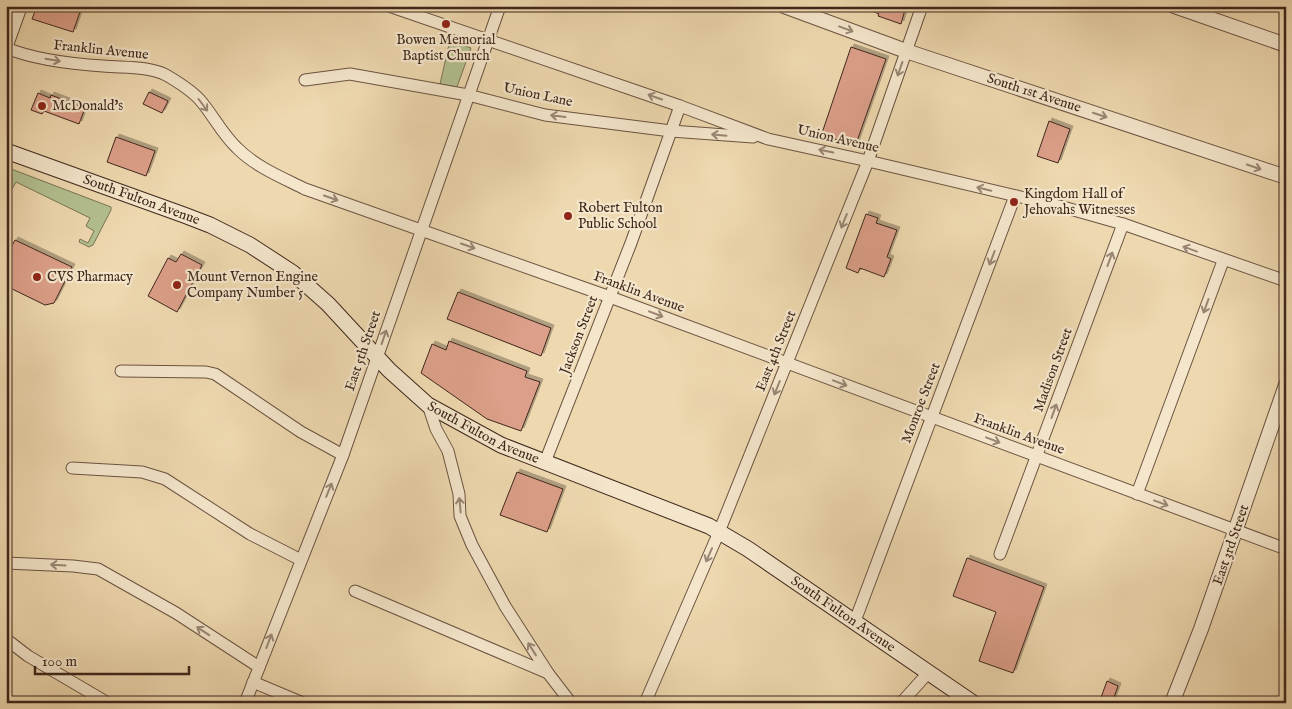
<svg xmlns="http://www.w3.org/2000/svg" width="1292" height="709" font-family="'IM FELL English',serif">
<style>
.green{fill:#b3c090;stroke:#797456}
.building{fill:#dc9f89;stroke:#3f271c;filter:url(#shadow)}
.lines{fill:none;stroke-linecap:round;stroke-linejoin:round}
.minor-casing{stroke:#6b5341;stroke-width:13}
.tertiary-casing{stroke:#6b5341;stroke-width:16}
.secondary-casing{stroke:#3f271c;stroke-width:17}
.minor{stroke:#f4e6cb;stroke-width:11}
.tertiary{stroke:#f4e6cb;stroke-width:14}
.secondary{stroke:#f4e6cb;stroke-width:15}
.oneway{stroke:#9a8674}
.poi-dot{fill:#8f2418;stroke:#f4e6cb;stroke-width:2}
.labels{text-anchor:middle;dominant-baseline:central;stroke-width:4.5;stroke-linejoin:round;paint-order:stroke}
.poi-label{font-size:14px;fill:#3f271c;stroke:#f4e6cb;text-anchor:start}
.street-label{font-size:14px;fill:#3f271c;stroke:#f4e6cb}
</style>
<defs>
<filter id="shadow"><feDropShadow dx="3" dy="-3" stdDeviation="0" flood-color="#0004"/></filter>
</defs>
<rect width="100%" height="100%" fill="#eed8af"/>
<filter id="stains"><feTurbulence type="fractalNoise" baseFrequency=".004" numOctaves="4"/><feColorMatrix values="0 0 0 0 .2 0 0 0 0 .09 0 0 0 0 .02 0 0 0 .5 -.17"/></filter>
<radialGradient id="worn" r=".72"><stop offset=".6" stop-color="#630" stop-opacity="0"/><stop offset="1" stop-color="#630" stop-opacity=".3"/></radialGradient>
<g class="green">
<polygon points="450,40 471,48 457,87 440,84"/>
<polygon points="6,167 111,207 111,210 93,245 89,247 79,242 80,239 88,243 94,231 86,226 90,218 16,182 12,189 6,186"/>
</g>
<g class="building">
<polygon points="37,6 82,6 73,32 32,19"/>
<polygon points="860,6 906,6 901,24 878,16 879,14"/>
<polygon points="851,47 886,59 856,144 821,136"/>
<polygon points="149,92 168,101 162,113 143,104"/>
<polygon points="38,93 50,98 51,95 85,108 79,124 44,111 42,114 31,110"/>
<polygon points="1049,121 1070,129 1058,163 1037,156"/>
<polygon points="116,137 155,151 146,176 107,162"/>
<polygon points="866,214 878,218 876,223 897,230 887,257 891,259 884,277 860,268 858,273 846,268"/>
<polygon points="15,240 72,267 54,303 45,305 6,286 6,257"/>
<polygon points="181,254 202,265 177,312 148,296 168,258 176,262"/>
<polygon points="458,292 551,328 541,356 447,319"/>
<polygon points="449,341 527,371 525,377 540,382 521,431 487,419 421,373 432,344 446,350"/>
<polygon points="517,472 563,489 547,532 500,515"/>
<polygon points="967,558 1044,587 1013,673 979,661 996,612 953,596"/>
<polygon points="1107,681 1118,686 1112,703 1099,703"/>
</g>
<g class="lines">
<g class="minor-casing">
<g id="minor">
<polyline points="389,6 680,106 768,139 868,161 1063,207 1123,224 1286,281"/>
<path d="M6,48C36,60 71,64 103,66C124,68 148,66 166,75C178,82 191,90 200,100C213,115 222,134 237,148C256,167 281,177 305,189L610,297L1286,549"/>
<polyline points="305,80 350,74 468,95 545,115 671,131 753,137"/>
<polyline points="121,371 206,372 215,374 301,432 343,455"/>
<polyline points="428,405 436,429 448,451 459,494 460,516 472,545 505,606 548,673 571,703"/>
<polyline points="545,462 631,243 680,106"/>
<polyline points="72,468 142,472 165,479 250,534 301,560"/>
<polyline points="1137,494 1223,261"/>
<polyline points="1000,554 1123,224"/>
<polyline points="6,563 73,566 98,569 176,613 259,667"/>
<polyline points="355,591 548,673"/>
<polyline points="855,621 1015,196"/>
<polyline points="6,639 28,656 108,703"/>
<polyline points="253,682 303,703"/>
<polyline points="245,703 343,455 500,6"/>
<polyline points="645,703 719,532 868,161 922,6"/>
<polyline points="901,703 928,673"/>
</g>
</g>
<g class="tertiary-casing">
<g id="tertiary">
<polyline points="784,6 906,51 1286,177"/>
<polyline points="1174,6 1286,45"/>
<polyline points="6,45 20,6"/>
<polyline points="1172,703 1201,629 1286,385"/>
</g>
</g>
<g class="secondary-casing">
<g id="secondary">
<path id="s1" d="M6,151L184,215L210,225L250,245L293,273L328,304L389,370L428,405L501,445L709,526L748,549L973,703"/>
</g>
</g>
<use href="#minor" class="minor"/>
<use href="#tertiary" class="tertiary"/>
<use href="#secondary" class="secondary"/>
</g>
<defs><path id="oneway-shaft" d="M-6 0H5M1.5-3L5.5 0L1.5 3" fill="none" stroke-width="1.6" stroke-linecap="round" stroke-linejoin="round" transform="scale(1.25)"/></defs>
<g class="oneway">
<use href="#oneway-shaft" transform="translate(846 29) rotate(20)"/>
<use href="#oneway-shaft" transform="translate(53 60) rotate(9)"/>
<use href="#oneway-shaft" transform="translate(900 69) rotate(109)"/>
<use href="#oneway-shaft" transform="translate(655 97) rotate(-161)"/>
<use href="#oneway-shaft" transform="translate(203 105) rotate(53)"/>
<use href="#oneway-shaft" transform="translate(1100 115) rotate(18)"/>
<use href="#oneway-shaft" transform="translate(558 116) rotate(-173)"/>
<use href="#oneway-shaft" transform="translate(719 135) rotate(-175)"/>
<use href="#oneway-shaft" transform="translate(826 151) rotate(-168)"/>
<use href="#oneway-shaft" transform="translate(1254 167) rotate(19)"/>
<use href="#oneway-shaft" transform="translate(984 189) rotate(-166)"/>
<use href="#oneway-shaft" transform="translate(331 198) rotate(19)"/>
<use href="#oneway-shaft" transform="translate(844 221) rotate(112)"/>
<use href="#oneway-shaft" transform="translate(468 246) rotate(19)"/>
<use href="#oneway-shaft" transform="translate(1190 249) rotate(-160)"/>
<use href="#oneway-shaft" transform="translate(992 258) rotate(111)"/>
<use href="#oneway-shaft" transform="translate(1110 259) rotate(-70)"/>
<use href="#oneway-shaft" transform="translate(1206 306) rotate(110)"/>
<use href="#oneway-shaft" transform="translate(656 314) rotate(21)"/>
<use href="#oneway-shaft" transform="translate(384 337) rotate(-71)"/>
<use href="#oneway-shaft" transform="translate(840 383) rotate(21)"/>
<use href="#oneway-shaft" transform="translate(777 388) rotate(112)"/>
<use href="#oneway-shaft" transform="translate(1054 411) rotate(-70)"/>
<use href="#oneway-shaft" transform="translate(993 440) rotate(21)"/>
<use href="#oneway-shaft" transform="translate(329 490) rotate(-68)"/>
<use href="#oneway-shaft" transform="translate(1161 503) rotate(20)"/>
<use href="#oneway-shaft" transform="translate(460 505) rotate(-95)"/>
<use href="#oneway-shaft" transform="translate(709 555) rotate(114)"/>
<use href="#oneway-shaft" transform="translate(58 565) rotate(-177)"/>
<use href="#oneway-shaft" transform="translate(203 631) rotate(-147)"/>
<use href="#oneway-shaft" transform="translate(269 641) rotate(-69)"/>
<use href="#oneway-shaft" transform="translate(532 649) rotate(-122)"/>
</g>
<g class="poi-dot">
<circle cx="446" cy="24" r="5"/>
<circle cx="42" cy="106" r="5"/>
<circle cx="1014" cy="202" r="5"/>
<circle cx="568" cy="216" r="5"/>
<circle cx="37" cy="277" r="5"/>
<circle cx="177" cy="285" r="5"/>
</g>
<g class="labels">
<g class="poi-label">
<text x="446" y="40" text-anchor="middle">Bowen Memorial<tspan x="446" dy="16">Baptist Church</tspan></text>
<text x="52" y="106">McDonald's</text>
<text x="1024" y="194">Kingdom Hall of<tspan x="1024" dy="16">Jehovahs Witnesses</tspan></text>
<text x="578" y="208">Robert Fulton<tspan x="578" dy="16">Public School</tspan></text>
<text x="47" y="277">CVS Pharmacy</text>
<text x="187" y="277">Mount Vernon Engine<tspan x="187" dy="16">Company Number 5</tspan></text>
</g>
<g class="street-label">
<text transform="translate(101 50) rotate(6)">Franklin Avenue</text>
<text transform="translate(1034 93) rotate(18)">South 1st Avenue</text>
<text transform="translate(538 95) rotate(12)">Union Lane</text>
<text transform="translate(838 139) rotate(13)">Union Avenue</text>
<text stroke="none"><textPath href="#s1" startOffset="144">South Fulton Avenue</textPath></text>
<text transform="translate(639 292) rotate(20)">Franklin Avenue</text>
<text transform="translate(579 335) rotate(-69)">Jackson Street</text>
<text transform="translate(363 351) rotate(-71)">East 5th Street</text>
<text transform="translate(776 351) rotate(-68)">East 4th Street</text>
<text transform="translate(1053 370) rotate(-70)">Madison Street</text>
<text transform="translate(921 403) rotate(-69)">Monroe Street</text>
<text stroke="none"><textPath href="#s1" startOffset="564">South Fulton Avenue</textPath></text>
<text transform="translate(1019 434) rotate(20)">Franklin Avenue</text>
<text transform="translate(1231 545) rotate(-71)">East 3rd Street</text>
<text stroke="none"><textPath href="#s1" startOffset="969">South Fulton Avenue</textPath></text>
</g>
</g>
<rect width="1292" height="709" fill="none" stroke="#eed8af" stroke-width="25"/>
<rect x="8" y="8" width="1277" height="694" fill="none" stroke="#3f271c" stroke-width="2.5"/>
<rect x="12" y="12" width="1267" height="684" fill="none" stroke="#3f271c"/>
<path d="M35 666v8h154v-8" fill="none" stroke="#3f271c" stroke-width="2.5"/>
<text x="42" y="666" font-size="15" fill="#3f271c" stroke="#f4e6cb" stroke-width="4" paint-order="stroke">100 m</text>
<rect width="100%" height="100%" filter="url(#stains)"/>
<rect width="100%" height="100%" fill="url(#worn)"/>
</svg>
